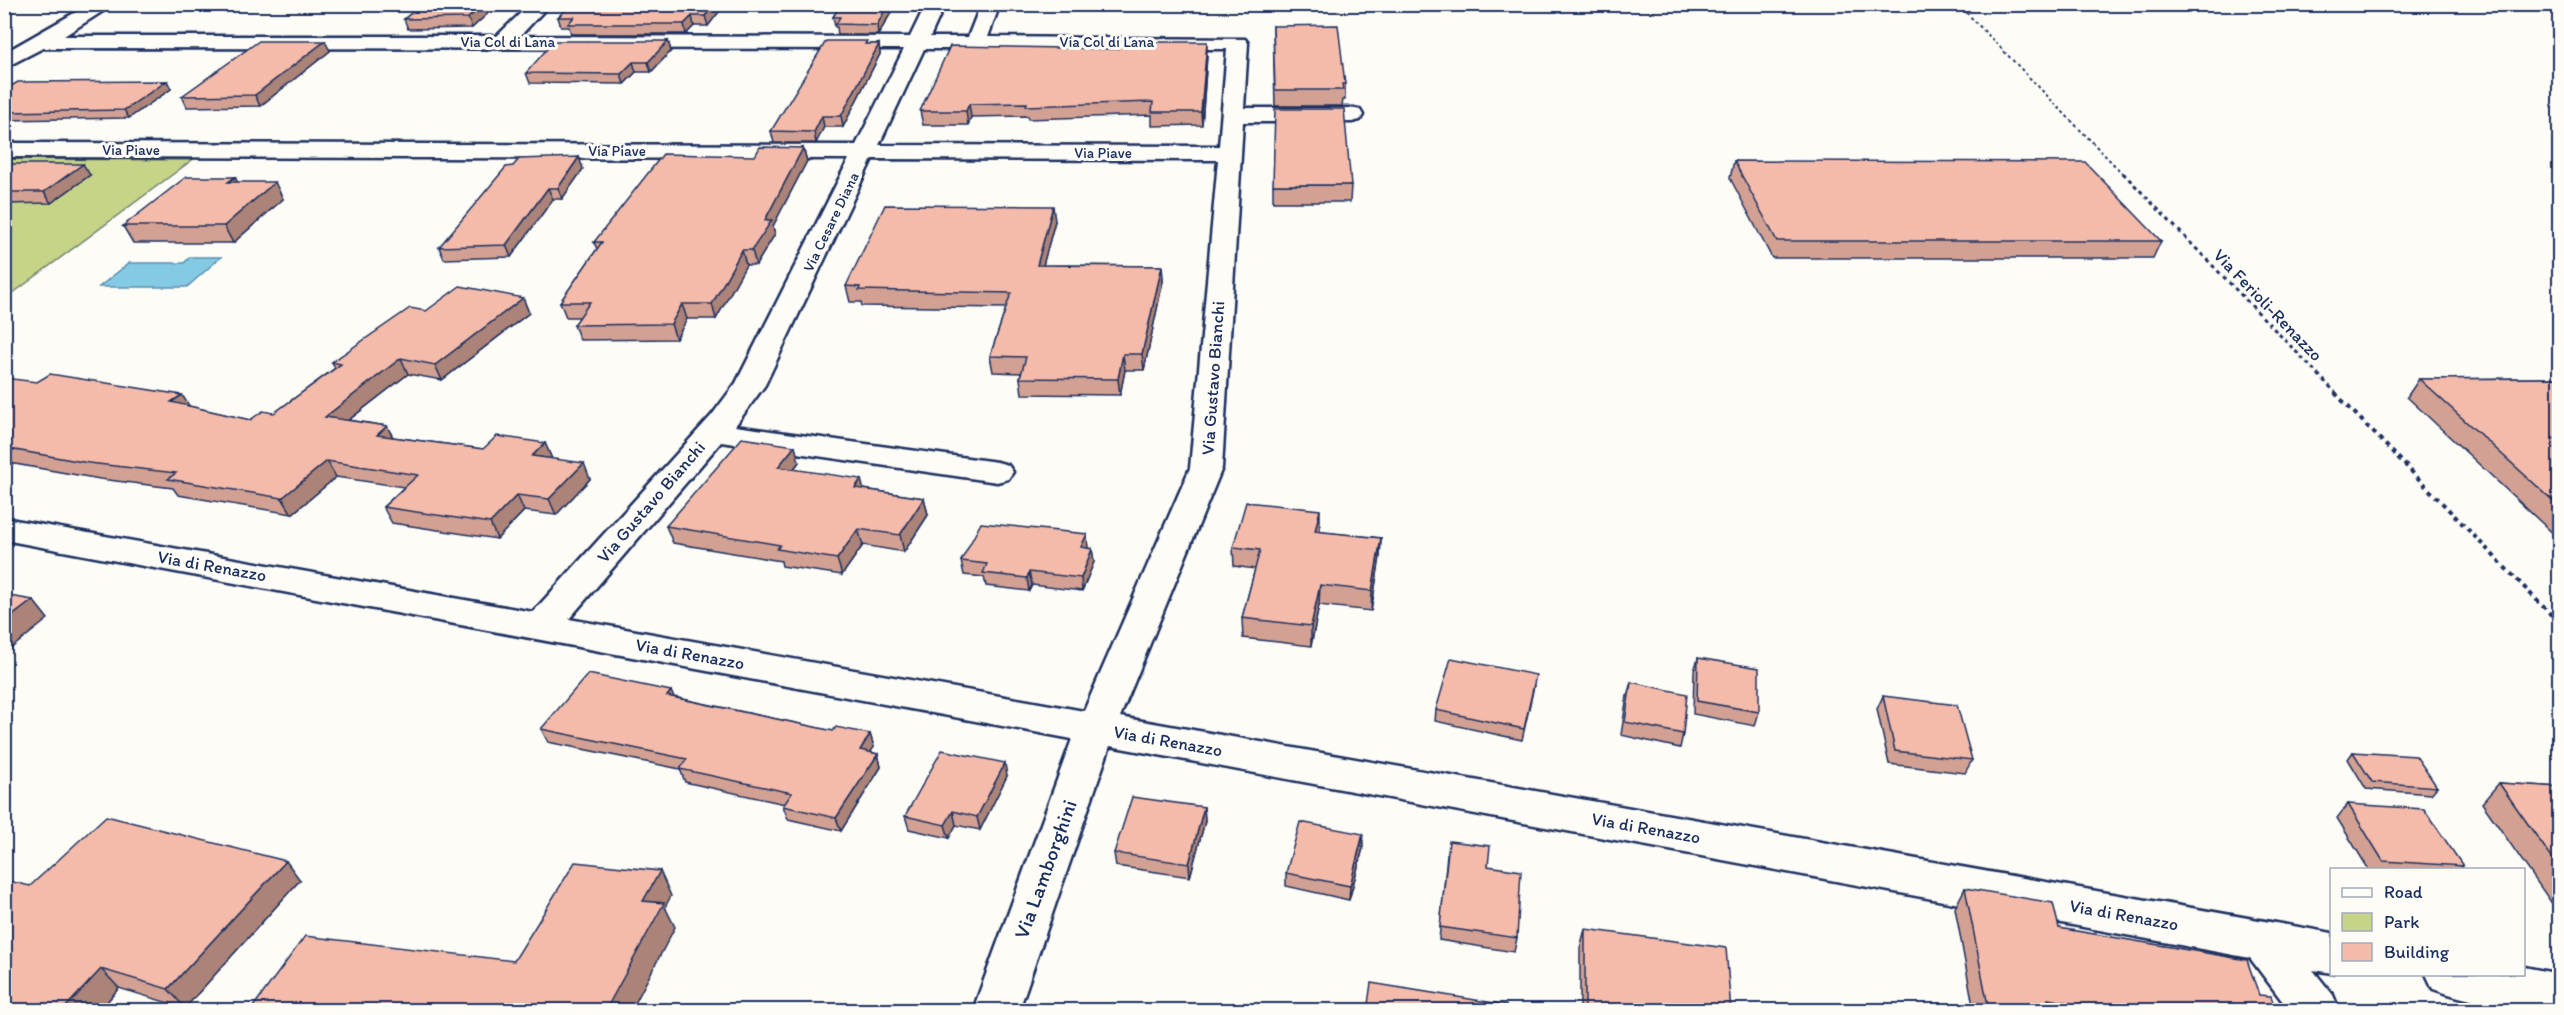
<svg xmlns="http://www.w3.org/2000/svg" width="2564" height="1015" font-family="Itim,sans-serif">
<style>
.green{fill:#c6d488;stroke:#708273;stroke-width:1.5}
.water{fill:#84cae5;stroke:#5a8caf;stroke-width:1.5}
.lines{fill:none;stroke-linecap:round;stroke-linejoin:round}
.minor-casing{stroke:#1b2f5e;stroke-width:5}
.path-far2{stroke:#1b2f5e;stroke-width:2;stroke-dasharray:3 3;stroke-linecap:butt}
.path-far1{stroke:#1b2f5e;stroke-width:3;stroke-dasharray:4 4;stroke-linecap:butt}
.path{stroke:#1b2f5e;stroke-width:4;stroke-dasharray:4.5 4.5;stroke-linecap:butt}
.minor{fill:#fdfcf7;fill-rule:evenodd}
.wall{fill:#d2a193;stroke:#1b2f5e;stroke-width:1.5}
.shaded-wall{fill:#ab8378;stroke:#1b2f5e;stroke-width:1.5}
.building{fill:#f4bbab;stroke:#1b2f5e;stroke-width:1.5}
.labels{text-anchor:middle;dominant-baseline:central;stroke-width:6;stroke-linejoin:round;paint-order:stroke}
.far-street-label{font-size:15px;fill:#1b2f5e;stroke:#fdfcf7}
.street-label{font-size:18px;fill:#1b2f5e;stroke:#fdfcf7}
.near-street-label{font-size:21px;fill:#1b2f5e;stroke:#fdfcf7}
</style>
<rect width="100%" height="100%" fill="#fdfcf7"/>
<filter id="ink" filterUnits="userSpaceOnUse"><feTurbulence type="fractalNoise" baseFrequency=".0167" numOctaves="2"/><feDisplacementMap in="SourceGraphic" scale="12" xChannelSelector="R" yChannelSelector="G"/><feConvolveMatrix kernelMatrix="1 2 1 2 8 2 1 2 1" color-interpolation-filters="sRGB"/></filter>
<g filter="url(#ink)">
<polygon class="green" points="5,159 192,160 5,299"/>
<polygon class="water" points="190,257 221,257 187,287 99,287 129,263 184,263"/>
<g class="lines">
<g class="minor-casing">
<g id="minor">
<path d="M90,4H114L64,36H497L530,4H550L520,36L910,37L926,4H945L930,37H968L981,4H1000L988,37L1245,39L1248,43L1244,108H1352L1360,110L1363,115L1360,120L1352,122H1243L1222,468L1120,717L2332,933V973L2313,970L2333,995L2339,1010H2289L2250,958L1110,746L1019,1010H973L1072,739L4,540V518L533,612L712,415L736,383L849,159L4,157V143L856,145L904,49L43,48L4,68V53ZM924,49H1227L1219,146L879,145ZM872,159L1218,160L1190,468L1084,711L569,619L721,442L997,482L1008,479L1013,472L1008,465L997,462L735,426L765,385Z"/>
<path d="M2524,967L2560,974V1010C2518,1010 2472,1003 2433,989L2426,974H2524Z"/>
</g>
</g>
<polyline class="path-far2" points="1958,4 2124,175"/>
<polyline class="path-far1" points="2123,173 2337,394"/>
<polyline class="path" points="2335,393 2560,624"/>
<use href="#minor" class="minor"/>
</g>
<g class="wall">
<polygon points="422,4 498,4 472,28 408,29 404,19"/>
<polygon points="572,4 725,4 708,26 694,26 686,34 571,34 569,27 561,27 558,17"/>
<polygon points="841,4 896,4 878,35 838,35 837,27 835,27 833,17"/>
<polygon points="1273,26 1345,84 1345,100 1343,100 1342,106 1275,106"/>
<polygon points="668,41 671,51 651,72 636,72 624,84 530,83 526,73"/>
<polygon points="868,44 879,44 880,54 843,127 824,127 816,143 774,143 771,131"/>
<polygon points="330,51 260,106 187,107 182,96"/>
<polygon points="1207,55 1202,125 1152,126 1152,115 1028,119 1028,116 971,117 968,125 923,125 920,111"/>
<polygon points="167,81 171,89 129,118 4,120 4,90"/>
<polygon points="803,148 807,161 773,226 775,234 756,265 746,265 716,319 687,319 676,339 580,340 574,325 580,317 566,317 560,302 597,249 594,242 755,156"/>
<polygon points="1734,161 2161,241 2153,258 1772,258 1730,178"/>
<polygon points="4,169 90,175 51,203 4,204"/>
<polygon points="583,169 562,199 553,199 511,257 444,259 439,247"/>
<polygon points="235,177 237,182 283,199 233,243 133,243 123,226"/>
<polygon points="1273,185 1351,185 1350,202 1273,202"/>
<polygon points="1055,221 1043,265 1162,266 1163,281 1144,370 1125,370 1120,395 1022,394 1020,378 1021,373 993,372 990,356 1006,308 862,306 861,302 850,302 846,286"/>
<polygon points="523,298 529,313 442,380 408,374 349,420 387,426 393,437 483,449 545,443 552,459 590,479 556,515 524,511 497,539 392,523 383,507 404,487 336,477 292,514 178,495 173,488 100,479 4,462 4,378 189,406 250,420 274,413 335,368 332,362 426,311"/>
<polygon points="2559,378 2559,539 2407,397 2419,379"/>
<polygon points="799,462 794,469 864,489 924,498 928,515 904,552 863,545 842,575 782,566 781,561 673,543 666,526"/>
<polygon points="1320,529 1319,532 1381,538 1380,557 1371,611 1319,605 1311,646 1243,638 1242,618 1255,569 1234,566 1233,547"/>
<polygon points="1088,548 1092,549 1094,562 1082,591 1032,585 1029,591 986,586 984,577 964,575 961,561"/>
<polygon points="1698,658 1759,712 1755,726 1693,714 1694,671"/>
<polygon points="1631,682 1683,734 1680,748 1621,735 1627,696"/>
<polygon points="1534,686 1522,740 1435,721 1436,710"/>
<polygon points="1883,696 1972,760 1965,773 1889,764 1877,709"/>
<polygon points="674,697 833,731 870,734 874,747 870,752 878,754 881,767 841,831 788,819 783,806 785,804 685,782 680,769 548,742 541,729"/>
<polygon points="2353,752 2437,787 2431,794 2366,789 2348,759"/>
<polygon points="1007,776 980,830 956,825 949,838 909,829 905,816"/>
<polygon points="2499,783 2559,787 2559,905 2553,905 2482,803"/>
<polygon points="2348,804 2463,866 2460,870 2369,870 2337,818"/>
<polygon points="1204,807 1205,821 1190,877 1116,866 1114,853"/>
<polygon points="1363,848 1349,900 1286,886 1286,873"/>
<polygon points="1447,854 1488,866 1517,938 1514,952 1439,940"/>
<polygon points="300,880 185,1008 119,988 99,1011 4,1011 30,886"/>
<polygon points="1965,888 2059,928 2259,995 2276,1011 1974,1011 1955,908"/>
<polygon points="1585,929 1731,1011 1580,1011 1580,948"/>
</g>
<g class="shaded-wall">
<polygon points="484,4 498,4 472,28 468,18"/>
<polygon points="715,4 725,4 708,26 705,16"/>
<polygon points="888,4 896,4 878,35 877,25"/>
<polygon points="692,16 694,26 686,34 684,24"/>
<polygon points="325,41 330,51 260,106 255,95"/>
<polygon points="668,41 671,51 651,72 648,62"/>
<polygon points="1207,42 1207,55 1202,125 1201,112"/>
<polygon points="879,44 880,54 843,127 841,116"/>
<polygon points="633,62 636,72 624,84 621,74"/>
<polygon points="167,81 171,89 129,118 124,110"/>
<polygon points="969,104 971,117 968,125 966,111"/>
<polygon points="822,116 824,127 816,143 814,132"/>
<polygon points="803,148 807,161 773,226 775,234 756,265 752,250 765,220"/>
<polygon points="579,157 583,169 562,199 558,188"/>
<polygon points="83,164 90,175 51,203 44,192"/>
<polygon points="235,177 243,194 228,182"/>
<polygon points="275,182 283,199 233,243 224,226"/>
<polygon points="548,188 553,199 511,257 506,245"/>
<polygon points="1053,206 1055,221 1039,280 1037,265"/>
<polygon points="742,250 746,265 716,319 712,304"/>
<polygon points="1162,266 1163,281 1144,370 1142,354"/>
<polygon points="523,298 529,313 442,380 435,365"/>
<polygon points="682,304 687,319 676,339 671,324"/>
<polygon points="1123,354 1125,370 1120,395 1118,379"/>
<polygon points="401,358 408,374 333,432 325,417"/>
<polygon points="182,395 192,410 171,402"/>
<polygon points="387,426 395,442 377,435"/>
<polygon points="545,443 552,459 532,456"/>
<polygon points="795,446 799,462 783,483 778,467"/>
<polygon points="327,461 336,477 292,514 282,498"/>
<polygon points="584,463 590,479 556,515 549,499"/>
<polygon points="861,479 865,495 855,488"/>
<polygon points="517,495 524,511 497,539 490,523"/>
<polygon points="924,498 928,515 904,552 900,535"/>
<polygon points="1320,510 1320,529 1315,550 1315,531"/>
<polygon points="858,529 863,545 842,575 837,559"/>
<polygon points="1087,534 1088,548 1083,561 1081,547"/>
<polygon points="1381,538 1380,557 1371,611 1372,591"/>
<polygon points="1092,549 1094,562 1082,591 1081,578"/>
<polygon points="4,550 10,556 4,560"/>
<polygon points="1029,572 1032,585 1029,591 1027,578"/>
<polygon points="1320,585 1319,605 1311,646 1311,626"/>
<polygon points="33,600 48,619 4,654 4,622"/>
<polygon points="671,691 677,704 667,696"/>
<polygon points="870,734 874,747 864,763 860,750"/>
<polygon points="878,754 881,767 841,831 836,818"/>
<polygon points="1005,763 1007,776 980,830 977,817"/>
<polygon points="1204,807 1205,821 1190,877 1189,864"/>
<polygon points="953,811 956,825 949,838 945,825"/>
<polygon points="1363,834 1363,848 1349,900 1350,886"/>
<polygon points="286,861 300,880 185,1008 168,989"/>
<polygon points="660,871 671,896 665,907 675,927 631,1011 605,1011 643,901"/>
<polygon points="101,969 119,988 99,1011 62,1011"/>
</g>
<g class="building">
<polygon points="422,4 484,4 468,18 404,19"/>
<polygon points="572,4 715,4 705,16 692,16 684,24 568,24 574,17 558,17"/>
<polygon points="841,4 888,4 877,25 836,24 840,17 833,17"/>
<polygon points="1338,25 1345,84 1342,84 1343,90 1275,90 1273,26"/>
<polygon points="259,41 325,41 255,95 182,96"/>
<polygon points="554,41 668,41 648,62 633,62 621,74 526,73"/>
<polygon points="826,41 867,41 865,44 879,44 841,116 822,116 814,132 771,131"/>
<polygon points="1119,42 1207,42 1201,112 1152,112 1153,102 1026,106 1027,103 969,104 966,111 920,111 950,46 1118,49"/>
<polygon points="167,81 124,110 4,112 4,90 18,82"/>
<polygon points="1275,109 1344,109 1351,185 1273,185"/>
<polygon points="760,147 803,148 765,220 772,220 752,250 742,250 712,304 682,304 671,324 574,325 590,302 560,302 602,242 594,242 663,154 755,156"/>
<polygon points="579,157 558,188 548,188 506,245 439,247 506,167 513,166 519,159"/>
<polygon points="1734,161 2085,162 2161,241 1777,241"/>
<polygon points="12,164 83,164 44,192 4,192 4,169"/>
<polygon points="186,177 235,177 228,182 275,182 224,226 123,226"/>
<polygon points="885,205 1053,206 1037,265 1162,266 1142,354 1123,354 1118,379 1020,378 1026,357 990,356 1011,293 859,290 860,287 846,286"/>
<polygon points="460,286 523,298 435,365 401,358 325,417 387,426 377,435 483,449 497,436 545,443 532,456 584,463 549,499 517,495 490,523 383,507 418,475 327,461 282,498 168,479 176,473 89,463 4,448 4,378 37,382 50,374 182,395 171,402 250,420 263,411 274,413 341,364 332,362 410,308 426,311"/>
<polygon points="2559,378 2559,506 2419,379"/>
<polygon points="742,438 795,446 778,467 861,479 855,488 924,498 900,535 858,529 837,559 777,549 780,545 666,526"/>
<polygon points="1246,502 1320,510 1315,531 1381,538 1372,591 1320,585 1311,626 1242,618 1260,550 1233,547"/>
<polygon points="981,523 1087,534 1081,547 1092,549 1081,578 1029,572 1027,578 983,573 987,564 961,561"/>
<polygon points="4,595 33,600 4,622"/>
<polygon points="1451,658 1536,675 1524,729 1436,710"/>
<polygon points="1698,658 1759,668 1759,712 1697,701"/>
<polygon points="588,674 671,691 667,696 833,731 836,727 870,734 860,750 878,754 836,818 783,806 792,793 680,769 687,759 541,729"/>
<polygon points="1631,682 1687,694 1683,734 1625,722"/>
<polygon points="1883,696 1957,705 1972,760 1895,751"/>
<polygon points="942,750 1005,763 977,817 953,811 945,825 905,816"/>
<polygon points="2353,752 2416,756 2437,787 2372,782"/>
<polygon points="2499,783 2559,787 2559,868"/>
<polygon points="1132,797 1204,807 1189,864 1114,853"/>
<polygon points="2348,804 2424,809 2463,866 2383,861"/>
<polygon points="106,816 286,861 168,989 101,969 62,1011 4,1011 4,880 30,886"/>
<polygon points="1300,822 1363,834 1350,886 1286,873"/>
<polygon points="1449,841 1490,846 1488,866 1521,871 1517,938 1440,927"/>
<polygon points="575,862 660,871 643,901 664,903 605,1011 250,1011 305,936 514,961"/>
<polygon points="1965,888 2053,903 2059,928 2247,960 2259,995 2271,996 2276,1011 2111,1011 2048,999 2050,1011 1989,1011"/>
<polygon points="1585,929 1726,948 1731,1011 1585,1011"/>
<polygon points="1371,983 1506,1005 1506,1011 1367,1011"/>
<polygon points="1118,1006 1151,1011 1117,1011"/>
</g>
</g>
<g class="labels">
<g class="far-street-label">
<text x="508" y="42">Via Col di Lana</text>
<text x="1107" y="42">Via Col di Lana</text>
<text x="131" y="150">Via Piave</text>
<text x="617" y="151">Via Piave</text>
<text x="1103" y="153">Via Piave</text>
<text transform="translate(831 222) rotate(-64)">Via Cesare Diana</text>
</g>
<g class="street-label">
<text transform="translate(2268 305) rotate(46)">Via Ferioli-Renazzo</text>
<text transform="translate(1213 378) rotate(-86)">Via Gustavo Bianchi</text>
<text transform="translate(651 502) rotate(-49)">Via Gustavo Bianchi</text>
<text transform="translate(212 566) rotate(10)">Via di Renazzo</text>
<text transform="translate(690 654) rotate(10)">Via di Renazzo</text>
<text transform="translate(1168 741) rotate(10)">Via di Renazzo</text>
<text transform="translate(1646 828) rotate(10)">Via di Renazzo</text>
<text transform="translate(2124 915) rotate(10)">Via di Renazzo</text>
</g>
<g class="near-street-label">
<text transform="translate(1045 869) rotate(-70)">Via Lamborghini</text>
</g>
</g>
<rect width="2564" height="1015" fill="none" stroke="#fdfcf7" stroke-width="24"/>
<rect x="12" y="12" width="2540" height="991" fill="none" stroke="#1b2f5e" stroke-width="2" filter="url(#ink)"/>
<rect x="2330" y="868" width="195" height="108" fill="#fdfcf7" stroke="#a3aaba" stroke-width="1.5"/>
<rect x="2342" y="888" width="30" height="9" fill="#fdfcf7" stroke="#a3aaba" stroke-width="1.5"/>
<text x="2384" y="898" font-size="18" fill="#1b2f5e">Road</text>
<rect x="2342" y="913" width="30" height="18" fill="#c6d488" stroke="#a3aaba" stroke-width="1.5"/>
<text x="2384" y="928" font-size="18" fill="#1b2f5e">Park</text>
<rect x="2342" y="943" width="30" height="18" fill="#f4bbab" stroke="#a3aaba" stroke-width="1.5"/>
<text x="2384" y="958" font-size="18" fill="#1b2f5e">Building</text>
</svg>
